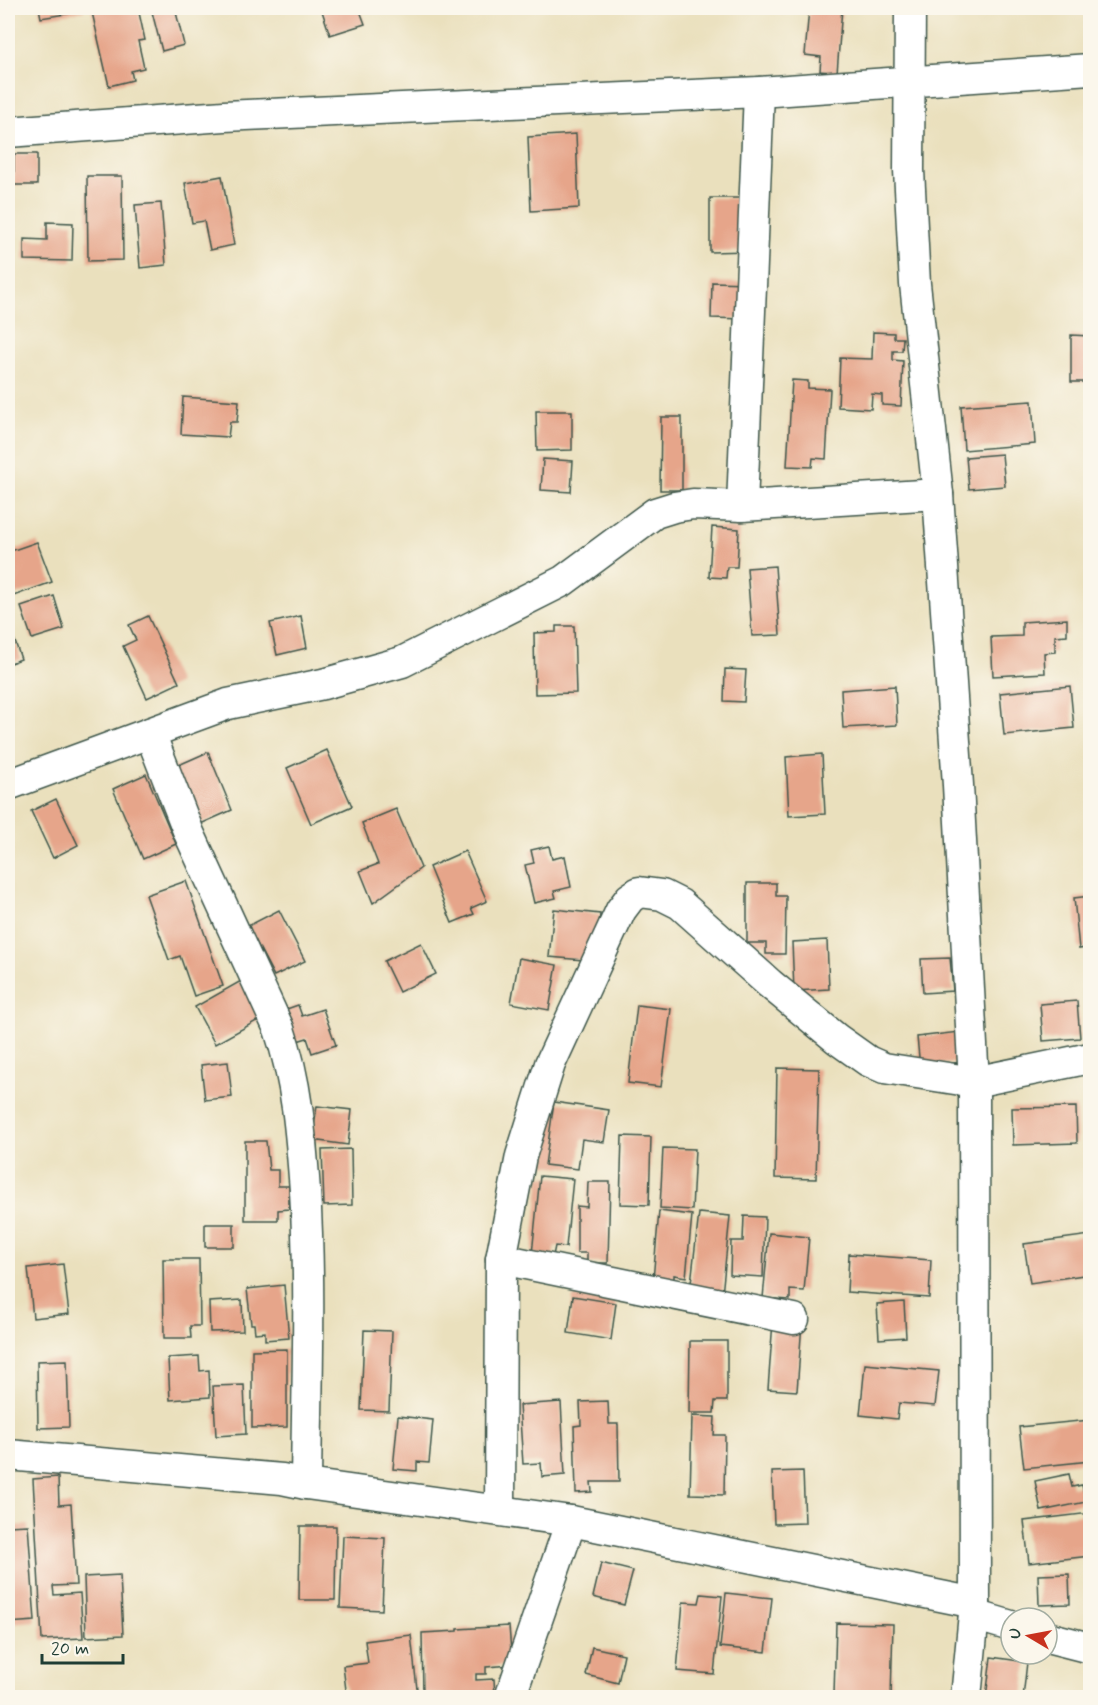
<svg xmlns="http://www.w3.org/2000/svg" width="1098" height="1705" font-family="Mynerve,sans-serif">
<style>
.building{fill:#e6a58a}
.lines{fill:none;stroke-linecap:round;stroke-linejoin:round}
.minor-casing{stroke:#3d5549;stroke-width:33}
.minor{stroke:#fff;stroke-width:30}
</style>
<rect width="100%" height="100%" fill="#fbf7ec"/>
<filter id="ink" filterUnits="userSpaceOnUse"><feTurbulence type="fractalNoise" baseFrequency=".0167" numOctaves="2"/><feDisplacementMap in="SourceGraphic" scale="12" xChannelSelector="R" yChannelSelector="G"/><feConvolveMatrix kernelMatrix="1 2 1 2 8 2 1 2 1" color-interpolation-filters="sRGB"/></filter>
<filter id="wash" filterUnits="userSpaceOnUse"><feTurbulence type="fractalNoise" baseFrequency=".008" numOctaves="4" result="noise"/><feDisplacementMap in="SourceGraphic" scale="24" xChannelSelector="R" yChannelSelector="G"/><feGaussianBlur stdDeviation="1.35" result="paint"/><feColorMatrix in="noise" values="0 0 0 0 0 0 0 0 0 0 0 0 0 0 0 0 0 1.4 0 .05"/><feComposite in="paint" operator="in"/></filter>
<g filter="url(#wash)">
<rect width="100%" height="100%" fill="#eae0bd"/>
<g id="blocks">
<g class="building">
<polygon points="39,8 84,8 84,11 41,18"/>
<polygon points="91,8 138,8 145,40 138,41 144,68 131,71 133,80 109,86"/>
<polygon points="151,8 175,8 184,45 162,51"/>
<polygon points="321,8 359,8 365,24 330,35"/>
<polygon points="809,8 842,8 837,73 820,71 821,57 805,55"/>
<polygon points="576,134 579,208 531,211 528,137"/>
<rect x="14" y="154" width="23" height="31"/>
<polygon points="87,176 122,176 123,260 88,261"/>
<polygon points="222,176 234,245 210,250 204,221 192,223 185,183"/>
<polygon points="710,198 750,198 751,251 710,252"/>
<polygon points="161,203 166,265 140,268 135,205"/>
<polygon points="47,222 73,223 72,261 24,260 24,239 47,240"/>
<polygon points="712,282 748,283 746,319 711,318"/>
<polygon points="873,332 894,333 894,338 903,338 902,351 893,351 893,360 903,361 901,406 882,405 882,395 872,394 871,409 838,407 840,358 872,359"/>
<polygon points="1071,335 1090,336 1090,382 1071,382"/>
<polygon points="792,380 808,381 808,388 830,389 826,459 813,458 812,467 787,466"/>
<polygon points="183,397 239,401 237,422 230,422 228,437 181,434"/>
<polygon points="1032,401 1035,444 964,450 961,406"/>
<polygon points="536,411 572,411 572,450 537,451"/>
<polygon points="661,417 682,417 682,490 660,490"/>
<polygon points="1002,454 1005,486 969,489 966,457"/>
<polygon points="543,459 573,461 571,492 541,490"/>
<polygon points="712,527 739,529 737,567 727,567 726,578 709,577"/>
<polygon points="37,542 52,582 8,598 8,552"/>
<polygon points="775,566 780,635 752,636 747,568"/>
<polygon points="54,596 64,629 32,639 21,607"/>
<polygon points="148,616 179,683 147,698 123,646 136,640 129,625"/>
<polygon points="301,616 307,648 277,655 270,623"/>
<polygon points="1067,619 1067,635 1055,636 1055,652 1044,653 1045,673 993,676 991,637 1022,636 1022,622"/>
<polygon points="8,621 21,659 8,664"/>
<polygon points="556,626 574,626 576,693 535,694 534,633 556,632"/>
<polygon points="725,669 746,670 744,702 724,701"/>
<polygon points="895,686 897,725 843,728 841,690"/>
<polygon points="1070,686 1074,728 1004,735 1000,693"/>
<polygon points="327,750 352,806 311,824 287,768"/>
<polygon points="208,752 232,810 196,826 172,768"/>
<polygon points="822,754 825,814 789,816 786,757"/>
<polygon points="146,774 176,844 143,859 113,789"/>
<polygon points="56,799 78,845 53,858 31,811"/>
<polygon points="396,809 421,868 373,903 360,871 378,864 362,823"/>
<polygon points="549,846 552,859 565,856 571,887 554,891 556,898 534,903 525,865 534,863 531,850"/>
<polygon points="465,851 487,901 471,908 474,914 452,923 429,867"/>
<polygon points="186,881 223,986 194,996 180,956 169,960 146,895"/>
<polygon points="747,883 776,883 776,896 786,896 785,954 766,954 766,943 747,943"/>
<polygon points="1090,896 1090,947 1079,949 1074,898"/>
<polygon points="554,909 600,914 595,961 549,957"/>
<polygon points="279,910 305,961 274,976 248,926"/>
<polygon points="827,940 829,989 794,991 792,942"/>
<polygon points="421,943 436,974 399,992 384,961"/>
<polygon points="519,958 557,965 549,1010 511,1003"/>
<polygon points="950,958 953,991 923,993 921,959"/>
<polygon points="241,981 262,1018 215,1044 195,1007"/>
<polygon points="1077,1001 1080,1038 1043,1041 1040,1004"/>
<polygon points="298,1005 302,1016 323,1009 336,1045 312,1053 307,1038 294,1042 284,1010"/>
<polygon points="637,1005 671,1009 661,1087 628,1083"/>
<polygon points="959,1032 962,1062 920,1067 917,1037"/>
<polygon points="228,1062 232,1097 205,1100 201,1065"/>
<polygon points="777,1068 819,1069 816,1179 775,1178"/>
<polygon points="554,1102 609,1110 604,1142 582,1139 578,1169 545,1165"/>
<polygon points="317,1106 352,1110 348,1145 312,1140"/>
<polygon points="1076,1107 1077,1143 1013,1145 1012,1108"/>
<polygon points="622,1136 651,1137 649,1205 620,1204"/>
<polygon points="245,1141 266,1141 269,1170 278,1170 278,1186 289,1186 289,1209 278,1210 278,1220 245,1220"/>
<polygon points="663,1148 695,1149 692,1210 660,1208"/>
<polygon points="351,1149 352,1205 324,1206 322,1150"/>
<polygon points="540,1176 573,1179 566,1247 555,1246 553,1256 532,1254"/>
<polygon points="588,1182 610,1182 608,1263 587,1263 587,1253 577,1253 577,1206 587,1207"/>
<polygon points="659,1211 692,1215 686,1277 674,1275 674,1282 653,1280"/>
<polygon points="699,1213 730,1216 722,1295 690,1292"/>
<polygon points="744,1216 765,1217 763,1277 730,1275 731,1241 743,1241"/>
<rect x="205" y="1224" width="29" height="23"/>
<polygon points="769,1233 809,1237 804,1291 790,1290 790,1300 763,1298"/>
<polygon points="1090,1235 1090,1274 1030,1283 1024,1244"/>
<polygon points="849,1254 931,1260 929,1298 847,1292"/>
<polygon points="163,1259 199,1259 200,1326 190,1326 191,1338 164,1338"/>
<polygon points="63,1264 69,1314 33,1318 28,1268"/>
<polygon points="284,1285 289,1338 265,1340 265,1332 255,1333 254,1324 251,1324 247,1289"/>
<polygon points="573,1296 616,1303 611,1340 568,1333"/>
<polygon points="242,1300 243,1331 210,1332 209,1302"/>
<polygon points="904,1302 906,1337 879,1339 877,1304"/>
<polygon points="773,1321 802,1323 797,1391 768,1389"/>
<polygon points="364,1330 392,1331 389,1411 361,1410"/>
<polygon points="690,1341 727,1341 727,1401 715,1401 714,1413 689,1413"/>
<polygon points="287,1349 287,1427 252,1428 252,1350"/>
<polygon points="199,1356 200,1371 209,1370 210,1397 170,1400 168,1358"/>
<polygon points="67,1360 69,1427 38,1428 37,1361"/>
<polygon points="865,1364 939,1371 935,1406 899,1403 897,1419 860,1415"/>
<polygon points="244,1385 246,1434 216,1436 213,1386"/>
<polygon points="608,1401 609,1424 618,1424 619,1482 591,1482 592,1492 576,1493 574,1426 581,1425 580,1402"/>
<polygon points="561,1402 565,1475 542,1477 541,1463 523,1464 519,1405"/>
<polygon points="398,1416 433,1420 429,1463 417,1462 417,1471 393,1469"/>
<polygon points="692,1416 715,1417 714,1435 725,1435 724,1495 690,1494"/>
<polygon points="1090,1420 1090,1461 1024,1468 1019,1427"/>
<polygon points="803,1471 805,1523 774,1524 772,1472"/>
<polygon points="1069,1474 1072,1487 1082,1485 1086,1502 1041,1511 1035,1481"/>
<polygon points="58,1477 59,1505 71,1504 76,1585 53,1586 54,1595 80,1593 83,1638 42,1640 33,1479"/>
<polygon points="1090,1513 1090,1556 1029,1563 1024,1521"/>
<polygon points="28,1525 35,1621 8,1623 8,1526"/>
<polygon points="300,1526 336,1526 335,1600 299,1600"/>
<polygon points="343,1536 385,1538 382,1610 340,1608"/>
<polygon points="601,1563 633,1571 624,1605 593,1597"/>
<polygon points="1069,1574 1070,1604 1039,1605 1038,1575"/>
<polygon points="120,1575 123,1635 86,1637 84,1577"/>
<polygon points="726,1593 772,1598 766,1652 720,1647"/>
<polygon points="701,1594 722,1596 714,1674 677,1671 683,1602 699,1603"/>
<polygon points="836,1623 893,1624 891,1697 865,1698 834,1695"/>
<polygon points="509,1626 512,1665 486,1667 486,1674 476,1674 476,1680 494,1679 495,1698 423,1694 422,1633 458,1631 458,1629"/>
<polygon points="411,1635 418,1698 347,1698 343,1666 368,1663 365,1641"/>
<polygon points="592,1647 624,1654 618,1683 586,1675"/>
<polygon points="991,1657 1027,1662 1023,1698 986,1698"/>
</g>
</g>
</g>
<g filter="url(#ink)">
<use href="#blocks" fill-opacity="0" stroke="#3d5549" stroke-width="1.5"/>
<g class="lines">
<g class="minor-casing">
<g id="minor">
<polyline points="910,8 909,170 915,284 938,494 958,785 974,1082 975,1603 966,1698"/>
<polyline points="8,132 224,116 759,92 1090,69"/>
<polyline points="742,506 759,92"/>
<path d="M150,733L189,833L279,1029C297,1081 301,1136 305,1191C311,1289 307,1386 306,1484"/>
<polyline points="8,785 228,704 323,684 402,662 563,581 655,513 674,507 693,504 742,506 938,494"/>
<polyline points="501,1259 794,1319"/>
<polyline points="8,1455 282,1479 306,1484 571,1521 975,1603"/>
<polyline points="500,1510 501,1259 521,1156 550,1064 621,910 630,898 639,892 662,895 680,904 770,984 837,1039 868,1061 884,1068 974,1082 1090,1058"/>
<polyline points="974,1615 1011,1626"/>
<polyline points="1047,1637 1090,1648"/>
<polyline points="510,1698 571,1521"/>
</g>
</g>
<use href="#minor" class="minor"/>
</g>
</g>
<rect width="1098" height="1705" fill="none" stroke="#fbf7ec" stroke-width="30"/>
<g transform="translate(1029 1636) rotate(280)"><circle r="28" fill="#fbf7ec" stroke="#a3ada2" stroke-width="1.5"/>
<path d="M0-4.5L10 22L0 15L-10 22Z" fill="#c8321e"/>
<text y="-9" font-size="16" font-weight="bold" text-anchor="middle" fill="#1f3d34">U</text>
</g>
<path d="M42 1654v9h81v-9" fill="none" stroke="#1f3d34" stroke-width="3"/>
<text x="51" y="1654" font-size="18" fill="#1f3d34" stroke="#fbf7ec" stroke-width="4.5" paint-order="stroke">20 m</text>
</svg>
